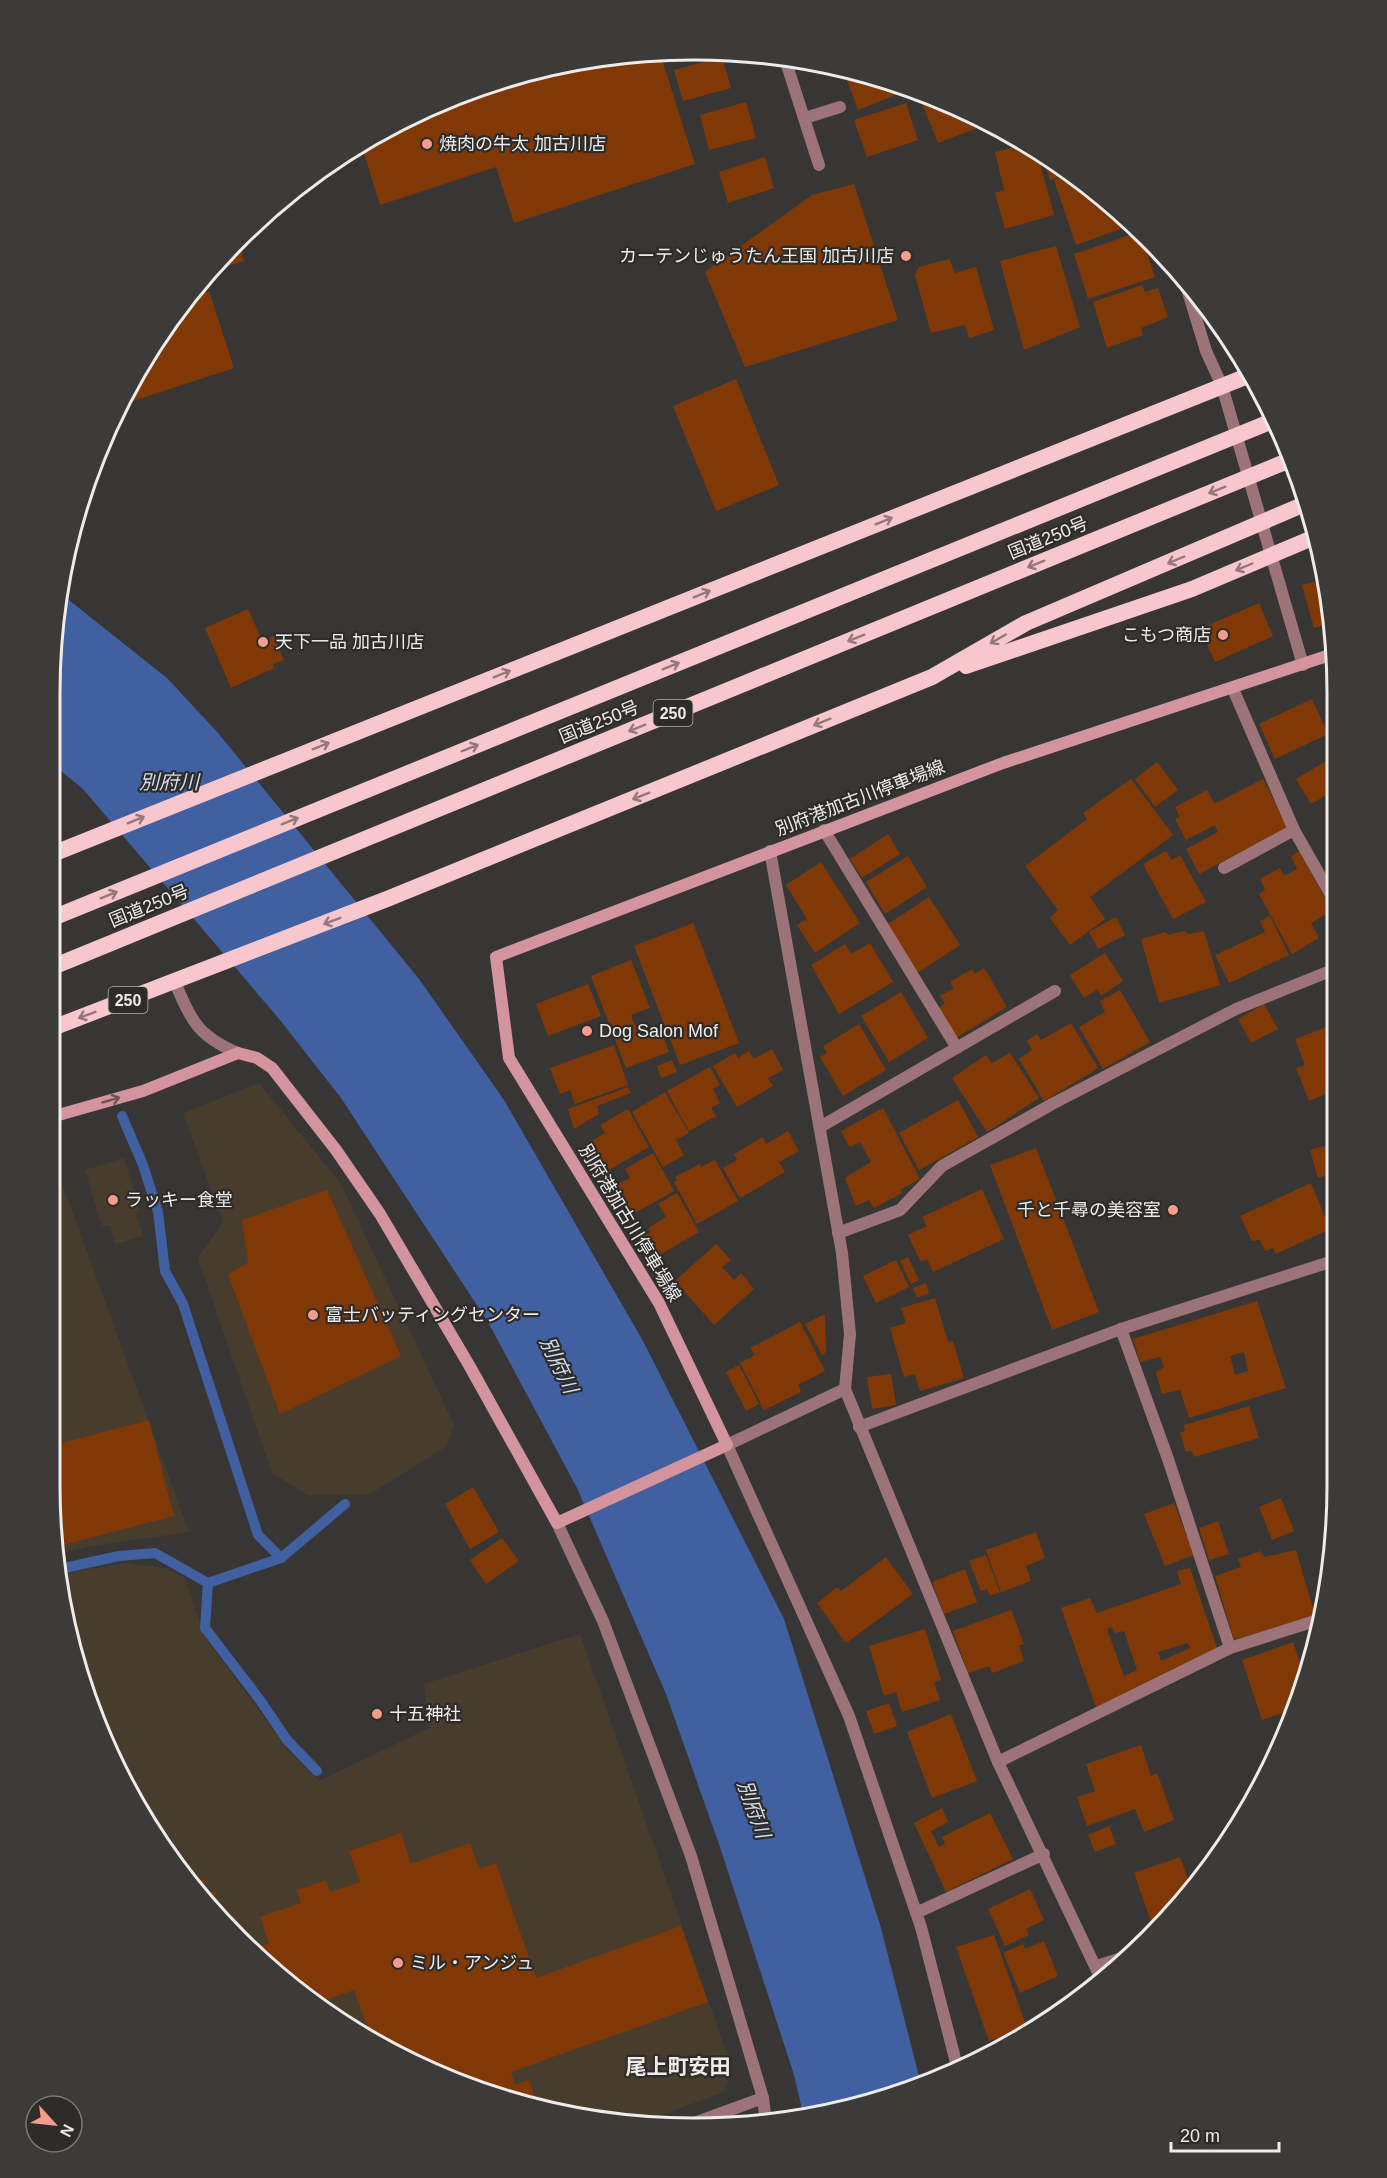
<svg xmlns="http://www.w3.org/2000/svg" width="1387" height="2178" font-family="Helvetica,'Noto Sans JP',sans-serif">
<style>
.commercial{fill:#483c2d}
.water{fill:#4160a2}
.lines{fill:none;stroke-linecap:round;stroke-linejoin:round}
.stream{stroke:#4160a2;stroke-width:10}
.building{fill:#803906;fill-rule:evenodd}
.service{stroke:#9b7379;stroke-width:12}
.minor{stroke:#9b7379;stroke-width:12}
.secondary{stroke:#d3949e;stroke-width:12}
.trunk{stroke:#f8c6cd;stroke-width:16}
.trunk-bridge{stroke:#f8c6cd;stroke-width:16}
.oneway{stroke:#93797c}
.oneway2{stroke:#705658}
.poi-dot{fill:#f49d8b;stroke:#2e2c2a;stroke-width:2}
.labels{text-anchor:middle;dominant-baseline:central;stroke-width:4.5;stroke-linejoin:round;paint-order:stroke}
.shield{fill:#2e2c2a;stroke:#b4b2b1;stroke-width:1.5}
.shield-label{font-size:16px;font-weight:bold;fill:#eeeceb}
.poi-label{font-size:18px;fill:#eeeceb;stroke:#2e2c2a;text-anchor:start}
.street-label{font-size:18px;fill:#eeeceb;stroke:#2e2c2a}
.water-label{font-size:20px;font-style:italic;fill:#d1dbee;stroke:#2e2c2a}
.quarter-label{font-size:21px;font-weight:bold;fill:#eeeceb;stroke:#2e2c2a}
.rim{fill:none;stroke:#eeeceb;stroke-width:3}
</style>
<rect width="100%" height="100%" fill="#383634"/>
<g class="commercial">
<polygon points="259,1083 341,1184 454,1425 447,1446 370,1494 308,1495 272,1473 198,1258 223,1222 183,1113"/>
<polygon points="124,1158 140,1211 136,1213 143,1236 116,1244 110,1225 102,1226 85,1170"/>
<polygon points="55,1164 189,1532 91,1546 55,1555"/>
<polygon points="126,1563 165,1568 185,1578 204,1636 288,1750 319,1781 429,1728 424,1684 580,1634 731,2066 724,2092 638,2124 486,2094 408,2062 302,1996 238,1940 158,1843 84,1691 56,1574"/>
</g>
<polygon class="water" points="60,593 167,678 218,733 419,979 504,1100 643,1341 784,1619 881,1928 921,2084 861,2106 804,2118 794,2075 720,1847 666,1694 577,1488 488,1322 341,1098 280,1020 83,789 55,766 55,610"/>
<g class="lines">
<g class="stream">
<polyline points="122,1116 143,1165 158,1212 165,1271 183,1304 258,1535 281,1558"/>
<polyline points="55,1570 119,1556 155,1553 208,1583"/>
<polyline points="317,1771 287,1740 260,1700 205,1628 208,1583 281,1558 345,1504"/>
</g>
</g>
<g class="building">
<polygon points="660,53 695,164 514,223 496,167 380,205 361,144 372,136 487,84 610,55"/>
<polygon points="722,57 731,88 683,101 674,70"/>
<polygon points="843,69 861,72 895,84 898,94 858,110"/>
<polygon points="918,93 979,116 990,123 938,143"/>
<polygon points="746,102 756,138 709,150 700,115"/>
<polygon points="906,103 918,140 867,157 854,120"/>
<polygon points="1024,145 1037,152 1054,215 1005,229 995,193 1004,190 995,152"/>
<polygon points="1042,155 1056,164 1071,173 1050,180"/>
<polygon points="765,157 774,188 728,203 719,172"/>
<polygon points="1072,174 1086,183 1129,226 1076,245 1054,180"/>
<polygon points="854,184 898,320 745,367 705,272 812,195"/>
<polygon points="1136,233 1142,239 1155,277 1088,299 1074,254"/>
<polygon points="238,242 244,261 211,271 220,261"/>
<polygon points="1056,246 1080,327 1024,350 1000,261"/>
<polygon points="949,259 955,273 976,267 994,330 969,338 965,325 931,333 915,275 919,267"/>
<polygon points="1142,285 1145,292 1158,288 1168,317 1141,328 1143,335 1107,348 1093,302"/>
<polygon points="209,291 234,368 124,404 183,301"/>
<polygon points="736,379 779,485 716,511 673,406"/>
<polygon points="1324,579 1331,623 1314,628 1302,585"/>
<polygon points="1259,603 1273,636 1215,662 1200,629"/>
<polygon points="248,609 263,642 274,636 284,660 273,664 274,668 231,688 205,628"/>
<polygon points="1312,699 1328,734 1275,759 1259,724"/>
<polygon points="1336,755 1335,790 1311,804 1296,779"/>
<polygon points="1157,762 1178,790 1155,807 1135,779"/>
<polygon points="1131,779 1173,835 1090,897 1105,919 1070,945 1050,918 1058,910 1025,866 1087,819 1083,813"/>
<polygon points="1263,779 1288,827 1199,874 1186,849 1218,832 1215,825 1186,840 1175,819 1180,817 1175,807 1207,790 1214,804"/>
<polygon points="888,834 900,854 862,878 850,859"/>
<polygon points="1166,851 1172,860 1180,855 1206,902 1173,919 1143,864"/>
<polygon points="1299,851 1332,911 1311,923 1319,938 1292,954 1259,894 1265,890 1260,879 1280,868 1284,876 1297,869 1291,856"/>
<polygon points="908,856 927,887 885,914 866,882"/>
<polygon points="821,862 860,923 815,953 797,925 807,919 786,885"/>
<polygon points="929,897 960,945 916,974 885,926"/>
<polygon points="1270,916 1289,955 1229,983 1215,955 1265,932 1260,921"/>
<polygon points="1116,917 1125,935 1098,949 1089,932"/>
<polygon points="693,923 739,1043 680,1065 634,946"/>
<polygon points="1185,931 1188,934 1204,931 1220,985 1159,1003 1141,939 1166,932 1168,935"/>
<polygon points="870,943 893,982 839,1014 811,965 845,944 851,954"/>
<polygon points="1105,953 1123,981 1101,996 1098,989 1084,998 1070,975"/>
<polygon points="631,960 650,1008 631,1015 638,1034 659,1026 669,1052 626,1068 591,976"/>
<polygon points="984,968 1007,1007 954,1039 936,1009 945,1004 940,996 954,988 950,982 972,969 975,974"/>
<polygon points="588,984 601,1016 548,1036 536,1004"/>
<polygon points="1120,990 1150,1042 1103,1069 1079,1027 1105,1012 1100,1001"/>
<polygon points="901,992 928,1038 889,1062 861,1016"/>
<polygon points="1264,1004 1278,1029 1251,1043 1238,1019"/>
<polygon points="1071,1023 1098,1068 1044,1101 1019,1059 1032,1050 1027,1041 1037,1034 1041,1040"/>
<polygon points="859,1024 886,1070 843,1096 820,1057 827,1053 823,1046"/>
<polygon points="1334,1024 1334,1091 1309,1101 1296,1068 1305,1065 1295,1039"/>
<polygon points="614,1045 628,1085 575,1104 570,1090 560,1094 550,1068"/>
<polygon points="772,1049 783,1070 768,1078 773,1086 737,1107 713,1066 735,1053 738,1058 749,1051 754,1059"/>
<polygon points="1010,1053 1039,1098 987,1132 952,1078 986,1055 992,1063"/>
<polygon points="672,1060 677,1072 661,1078 657,1066"/>
<polygon points="710,1067 720,1085 713,1089 720,1103 711,1108 716,1116 689,1131 667,1091"/>
<polygon points="628,1087 631,1093 597,1106 599,1114 574,1129 568,1109"/>
<polygon points="665,1092 689,1133 676,1140 684,1155 663,1167 632,1112"/>
<polygon points="958,1100 978,1137 919,1170 899,1133"/>
<polygon points="883,1108 920,1179 900,1190 902,1193 874,1208 869,1200 856,1206 845,1178 871,1162 860,1142 849,1147 841,1131"/>
<polygon points="628,1109 649,1147 600,1175 587,1150 591,1147 588,1143 605,1133 600,1125"/>
<polygon points="788,1131 799,1151 779,1162 785,1172 740,1198 723,1168 737,1160 734,1154 763,1137 766,1144"/>
<polygon points="1334,1143 1334,1173 1318,1178 1310,1150"/>
<polygon points="1036,1148 1099,1312 1052,1330 990,1165"/>
<polygon points="653,1153 674,1191 626,1218 612,1193 618,1189 616,1185 630,1178 625,1169"/>
<polygon points="715,1160 738,1201 697,1224 674,1182 677,1180 675,1177 700,1164 701,1167"/>
<polygon points="1311,1183 1330,1229 1276,1254 1273,1248 1265,1251 1260,1240 1252,1241 1240,1216"/>
<polygon points="982,1189 1004,1239 933,1272 927,1259 921,1262 908,1235 927,1226 922,1217"/>
<polygon points="327,1190 401,1356 280,1414 228,1274 248,1263 242,1220"/>
<polygon points="677,1193 699,1232 651,1260 638,1239 651,1232 648,1228 666,1217 658,1204"/>
<polygon points="716,1244 731,1260 722,1267 734,1280 741,1273 754,1289 714,1325 675,1281"/>
<polygon points="908,1257 919,1280 911,1284 900,1261"/>
<polygon points="896,1260 909,1287 876,1303 863,1276"/>
<polygon points="926,1283 929,1293 917,1298 913,1288"/>
<polygon points="935,1298 948,1342 953,1341 964,1378 920,1391 915,1374 904,1377 890,1328 906,1323 901,1308"/>
<path d="M1257,1301L1286,1388L1189,1418L1180,1390L1162,1394L1156,1372L1164,1367L1160,1357L1140,1362L1133,1339ZM1244,1352L1248,1371L1235,1375L1230,1356Z"/>
<polygon points="825,1314 826,1352 822,1355 805,1324"/>
<polygon points="800,1322 825,1371 798,1385 801,1392 764,1410 740,1363 755,1355 750,1348"/>
<polygon points="739,1365 759,1404 746,1411 726,1372"/>
<polygon points="891,1374 896,1405 872,1409 867,1377"/>
<polygon points="1249,1406 1259,1438 1194,1457 1192,1451 1186,1452 1180,1433 1185,1431 1184,1425"/>
<polygon points="149,1420 174,1516 55,1547 55,1445"/>
<polygon points="473,1487 499,1532 470,1549 445,1504"/>
<polygon points="1281,1498 1294,1531 1272,1540 1259,1507"/>
<polygon points="1174,1503 1194,1555 1165,1566 1144,1514"/>
<polygon points="1218,1521 1229,1554 1209,1560 1199,1528"/>
<polygon points="1036,1532 1045,1558 1026,1566 1031,1581 1001,1592 986,1550"/>
<polygon points="502,1538 519,1561 486,1584 470,1560"/>
<polygon points="1296,1550 1315,1615 1234,1640 1215,1576 1241,1567 1238,1559 1260,1551 1264,1557"/>
<polygon points="986,1555 1000,1592 990,1596 987,1589 981,1591 969,1561"/>
<polygon points="886,1557 913,1594 846,1643 817,1603 837,1587 841,1591"/>
<path d="M1190,1568L1219,1654L1096,1707L1061,1608L1090,1598L1097,1613L1181,1584L1177,1571ZM1112,1627L1115,1633L1124,1631L1137,1670L1124,1676L1107,1629ZM1188,1643L1190,1648L1161,1661L1158,1652Z"/>
<polygon points="965,1569 977,1602 944,1614 932,1582"/>
<polygon points="1011,1610 1024,1644 1019,1646 1024,1661 992,1673 989,1666 968,1673 953,1631"/>
<polygon points="925,1629 941,1680 934,1682 940,1700 902,1712 896,1692 884,1696 869,1646"/>
<polygon points="1293,1642 1304,1675 1294,1709 1262,1720 1242,1660"/>
<polygon points="889,1703 897,1726 874,1734 866,1711"/>
<polygon points="951,1714 977,1781 932,1798 907,1732"/>
<polygon points="1141,1745 1151,1776 1157,1773 1174,1820 1144,1832 1135,1809 1087,1826 1077,1797 1095,1791 1086,1764"/>
<polygon points="942,1808 948,1822 931,1831 939,1847 945,1844 942,1837 990,1813 1013,1859 946,1892 914,1823"/>
<polygon points="1109,1826 1116,1844 1095,1852 1088,1835"/>
<polygon points="401,1833 411,1864 470,1843 479,1869 496,1863 536,1978 681,1926 708,2002 511,2072 515,2085 529,2080 537,2104 486,2094 481,2083 469,2087 408,2062 372,2039 354,1990 315,2004 302,1996 251,1949 269,1943 260,1917 301,1903 297,1890 326,1880 330,1892 360,1882 349,1851"/>
<polygon points="1180,1857 1192,1890 1154,1930 1134,1873"/>
<polygon points="186,1877 205,1880 202,1890 216,1892 213,1909"/>
<polygon points="1030,1889 1044,1920 1026,1929 1029,1935 1005,1946 988,1909"/>
<polygon points="994,1935 1027,2028 989,2041 956,1947"/>
<polygon points="1044,1941 1058,1976 1020,1993 1003,1953 1023,1944 1025,1949"/>
</g>
<g class="lines">
<polyline class="service" points="1224,868 1294,830"/>
<g class="minor">
<polyline points="785,59 819,165"/>
<polyline points="805,118 840,107"/>
<polyline points="1185,282 1206,351 1222,386 1303,665"/>
<polyline points="1233,689 1294,830 1335,902"/>
<polyline points="824,830 957,1048"/>
<polyline points="770,851 842,1253 850,1334 845,1389 998,1762 1102,1981"/>
<path d="M175,982C190,1020 199,1037 238,1053"/>
<polyline points="820,1127 1055,991"/>
<polyline points="838,1233 900,1210 942,1166 1054,1103 1236,1009 1335,969"/>
<polyline points="1121,1329 1168,1459 1230,1648"/>
<polyline points="845,1389 727,1445 849,1716 921,1927 958,2070"/>
<polyline points="859,1427 1121,1329 1333,1261"/>
<polyline points="557,1523 603,1621 691,1856 763,2098 766,2123"/>
<polyline points="998,1762 1230,1648 1318,1620"/>
<polyline points="916,1913 1044,1854"/>
<polyline points="1097,1966 1131,1955"/>
<polyline points="686,2126 763,2098"/>
</g>
<polyline class="secondary" points="55,1116 143,1091 238,1053 257,1058 272,1068 336,1150 380,1214 469,1365 557,1523 727,1445 659,1303 509,1058 496,957 1003,763 1336,653"/>
<g class="trunk">
<polyline points="966,666 1192,589 1317,536"/>
<polyline points="55,853 1250,375"/>
<polyline points="55,1027 387,899 932,677 1026,623 1307,503"/>
</g>
<g class="trunk-bridge">
<polyline points="55,917 1275,420"/>
<polyline points="55,966 1290,460"/>
</g>
</g>
<defs><path id="oneway-shaft" d="M-6 0H5M1.5-3L5.5 0L1.5 3" fill="none" stroke-width="1.6" stroke-linecap="round" stroke-linejoin="round" transform="scale(1.5)"/></defs>
<g class="oneway">
<use href="#oneway-shaft" transform="translate(1217 490) rotate(158)"/>
<use href="#oneway-shaft" transform="translate(884 521) rotate(-22)"/>
<use href="#oneway-shaft" transform="translate(1176 560) rotate(157)"/>
<use href="#oneway-shaft" transform="translate(1036 564) rotate(158)"/>
<use href="#oneway-shaft" transform="translate(1244 567) rotate(157)"/>
<use href="#oneway-shaft" transform="translate(702 594) rotate(-22)"/>
<use href="#oneway-shaft" transform="translate(856 638) rotate(158)"/>
<use href="#oneway-shaft" transform="translate(998 639) rotate(150)"/>
<use href="#oneway-shaft" transform="translate(671 666) rotate(-22)"/>
<use href="#oneway-shaft" transform="translate(502 674) rotate(-22)"/>
<use href="#oneway-shaft" transform="translate(822 722) rotate(158)"/>
<use href="#oneway-shaft" transform="translate(637 728) rotate(158)"/>
<use href="#oneway-shaft" transform="translate(321 746) rotate(-22)"/>
<use href="#oneway-shaft" transform="translate(470 748) rotate(-22)"/>
<use href="#oneway-shaft" transform="translate(641 796) rotate(158)"/>
<use href="#oneway-shaft" transform="translate(136 820) rotate(-22)"/>
<use href="#oneway-shaft" transform="translate(290 821) rotate(-22)"/>
<use href="#oneway-shaft" transform="translate(109 895) rotate(-22)"/>
<use href="#oneway-shaft" transform="translate(332 921) rotate(159)"/>
<use href="#oneway-shaft" transform="translate(87 1015) rotate(159)"/>
</g>
<use class="oneway2" href="#oneway-shaft" transform="translate(111 1100) rotate(-16)"/>
<g class="poi-dot">
<circle cx="427" cy="144" r="6"/>
<circle cx="906" cy="256" r="6"/>
<circle cx="1223" cy="635" r="6"/>
<circle cx="263" cy="642" r="6"/>
<circle cx="587" cy="1031" r="6"/>
<circle cx="113" cy="1200" r="6"/>
<circle cx="1173" cy="1210" r="6"/>
<circle cx="313" cy="1315" r="6"/>
<circle cx="377" cy="1714" r="6"/>
<circle cx="398" cy="1963" r="6"/>
</g>
<g class="labels">
<g class="shield">
<rect x="653.5" y="700" width="39" height="26" rx="4.5"/>
<rect x="108.5" y="987" width="39" height="26" rx="4.5"/>
</g>
<g class="shield-label">
<text x="673" y="713">250</text>
<text x="128" y="1000">250</text>
</g>
<g class="poi-label">
<text x="439" y="144">焼肉の牛太 加古川店</text>
<text x="894" y="256" text-anchor="end">カーテンじゅうたん王国 加古川店</text>
<text x="1211" y="635" text-anchor="end">こもつ商店</text>
<text x="275" y="642">天下一品 加古川店</text>
<text x="599" y="1031">Dog Salon Mof</text>
<text x="125" y="1200">ラッキー食堂</text>
<text x="1161" y="1210" text-anchor="end">千と千尋の美容室</text>
<text x="325" y="1315">富士バッティングセンター</text>
<text x="389" y="1714">十五神社</text>
<text x="410" y="1963">ミル・アンジュ</text>
</g>
<g class="street-label">
<text transform="translate(1048 538) rotate(-22)">国道250号</text>
<text transform="translate(599 722) rotate(-22)">国道250号</text>
<text transform="translate(860 798) rotate(-21)">別府港加古川停車場線</text>
<text transform="translate(149 906) rotate(-22)">国道250号</text>
<text transform="translate(630 1223) rotate(59)">別府港加古川停車場線</text>
</g>
<g class="water-label">
<text x="169" y="782">別府川</text>
<text transform="translate(559 1365) rotate(64)">別府川</text>
<text transform="translate(754 1809) rotate(70)">別府川</text>
</g>
<g class="quarter-label">
<text x="678" y="2066">尾上町安田</text>
</g>
</g>
<path d="M0 0H1387V2178H0ZM693 60H694A633 633 0 0 1 1327 693V1485A633 633 0 0 1 694 2118H693A633 633 0 0 1 60 1485V693A633 633 0 0 1 693 60Z" fill="#3d3b39" fill-rule="evenodd"/>
<path class="rim" d="M693 60H694A633 633 0 0 1 1327 693V1485A633 633 0 0 1 694 2118H693A633 633 0 0 1 60 1485V693A633 633 0 0 1 693 60Z"/>
<g transform="translate(54 2124) rotate(117)"><circle r="28" fill="#2e2c2a" stroke="#7b7977" stroke-width="1.5"/>
<path d="M0-4.5L10 22L0 15L-10 22Z" fill="#f49d8b"/>
<text y="-9" font-size="16" font-weight="bold" text-anchor="middle" fill="#eeeceb">N</text>
</g>
<path d="M1171 2142v9h108v-9" fill="none" stroke="#eeeceb" stroke-width="3"/>
<text x="1180" y="2142" font-size="18" fill="#eeeceb" stroke="#2e2c2a" stroke-width="4.5" paint-order="stroke">20 m</text>
</svg>
